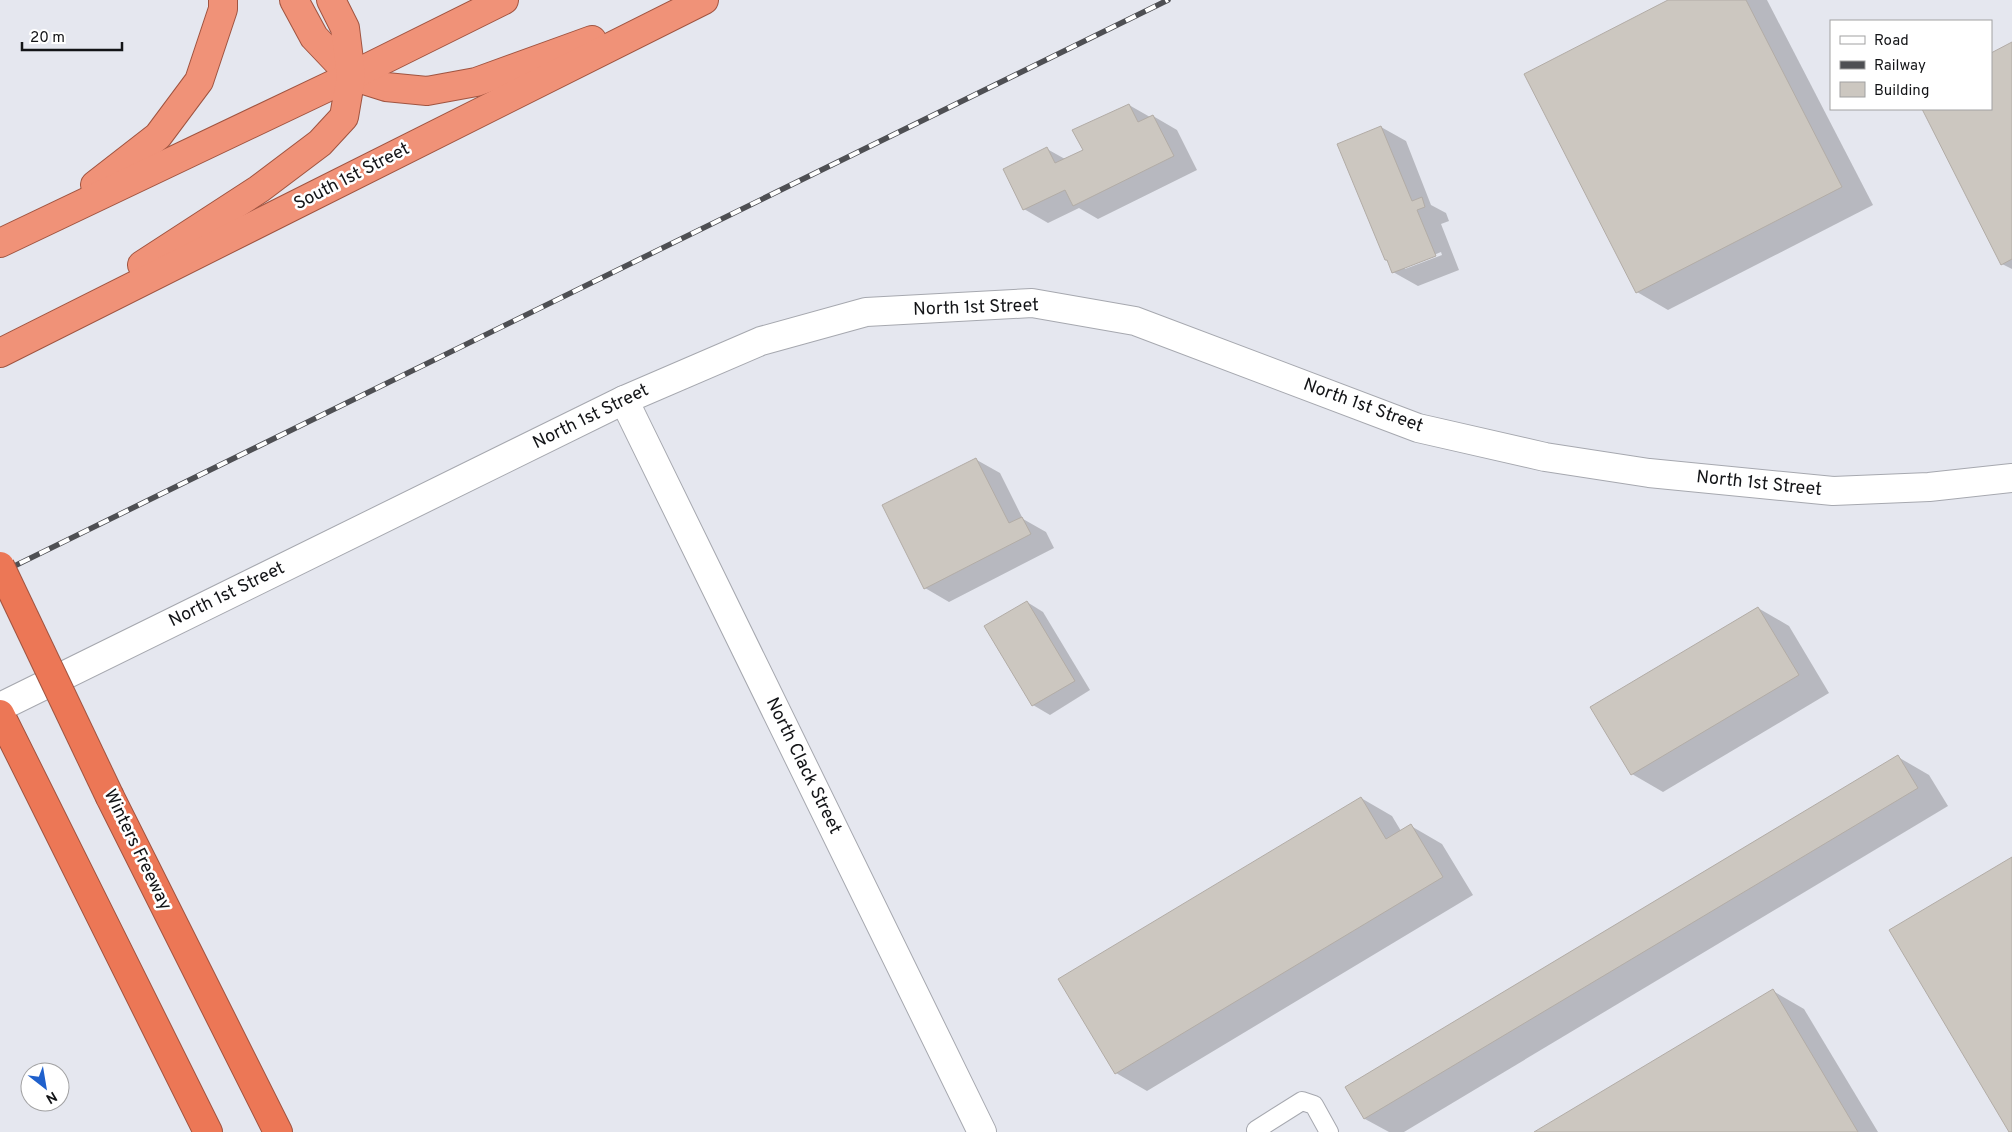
<svg xmlns="http://www.w3.org/2000/svg" width="2012" height="1132" font-family="Overpass,sans-serif">
<style>
.shadow{fill:#0003;fill-rule:evenodd}
.building{fill:#ccc7c0;stroke:#b2aca6}
.lines{fill:none;stroke-linecap:round;stroke-linejoin:round}
.service-casing{stroke:#a6a8af;stroke-width:20}
.tertiary-casing{stroke:#a6a8af;stroke-width:30}
.secondary-casing{stroke:#a6a8af;stroke-width:30}
.trunk-casing{stroke:#a05440;stroke-width:30}
.motorway-casing{stroke:#a05440;stroke-width:30}
.service{stroke:#fff;stroke-width:18}
.tertiary{stroke:#fff;stroke-width:28}
.secondary{stroke:#fff;stroke-width:28}
.trunk{stroke:#f09278;stroke-width:28}
.motorway{stroke:#ec7756;stroke-width:28}
.rail-casing{stroke:#4e4f53;stroke-width:5.5}
.rail{stroke:#fff;stroke-width:4;stroke-dasharray:11;stroke-linecap:butt}
.motorway-bridge-casing{stroke:#a05440;stroke-width:30;stroke-linecap:butt}
.motorway-bridge{stroke:#ec7756;stroke-width:28}
.labels{text-anchor:middle;dominant-baseline:central;stroke-width:5;stroke-linejoin:round;paint-order:stroke}
.street-label{font-size:18px;fill:#131417;stroke:#fff}
</style>
<rect width="100%" height="100%" fill="#e5e7ef"/>
<g class="shadow">
<polygon points="1670,0 1767,0 1873,205 1668,310 1637,292"/>
<polygon points="2012,44 2012,269 2002,264 1924,109 1991,109 1991,54"/>
<polygon points="1129,105 1150,117 1153,116 1177,130 1197,170 1098,219 1079,208 1048,223 1024,209 1047,149 1065,159 1084,150"/>
<path d="M1381,127L1406,141L1431,205L1446,213L1449,221L1441,224L1459,270L1418,286L1393,272L1389,262L1386,260ZM1441,252L1442,255L1405,269V267Z"/>
<polygon points="975,459 1000,473 1023,519 1046,532 1054,548 949,602 925,588"/>
<polygon points="1027,602 1043,612 1090,690 1050,715 1033,705 986,627"/>
<polygon points="1758,608 1789,626 1829,693 1663,792 1632,774 1592,708"/>
<polygon points="1898,757 1929,775 1948,806 1404,1132 1389,1132 1365,1119 1346,1087"/>
<polygon points="1361,798 1392,816 1401,831 1411,826 1442,844 1473,895 1147,1091 1116,1073"/>
<polygon points="1773,991 1804,1009 1878,1132 1536,1132"/>
</g>
<g class="building">
<polygon points="1668,0 1746,0 1842,187 1636,293 1524,74"/>
<polygon points="2012,42 2012,259 2001,265 1922,109 1991,109 1991,53"/>
<polygon points="1129,104 1138,122 1153,115 1174,156 1073,206 1065,190 1023,210 1003,169 1047,147 1055,163 1083,150 1072,130"/>
<polygon points="1381,126 1412,201 1422,197 1425,207 1417,210 1436,256 1392,273 1387,260 1385,260 1337,144"/>
<polygon points="976,458 1009,523 1022,517 1031,534 924,589 882,505"/>
<polygon points="1027,601 1075,681 1032,706 984,626"/>
<polygon points="1758,607 1799,675 1631,775 1590,707"/>
<polygon points="1898,755 1918,788 1364,1119 1345,1087"/>
<polygon points="1361,797 1386,839 1411,824 1443,877 1115,1074 1058,979"/>
<polygon points="2012,857 2012,1132 2009,1132 1889,930"/>
<polygon points="1773,989 1858,1132 1534,1132"/>
</g>
<g class="lines">
<g class="service-casing">
<polyline id="service" points="1256,1130 1302,1101 1314,1105 1329,1132"/>
</g>
<g class="tertiary-casing">
<polyline id="tertiary" points="624,400 761,341 866,312 1032,303 1135,321 1418,428 1545,457 1649,473 1833,491 1929,487 2012,478"/>
</g>
<g class="secondary-casing">
<polyline id="secondary" points="0,707 624,400 982,1132"/>
</g>
<g class="trunk-casing">
<g id="trunk">
<polyline points="294,0 314,37 351,76 386,87 427,91 476,82 592,40"/>
<polyline points="95,185 158,136 199,81 223,9 223,0"/>
<polyline points="0,243 351,76 504,0"/>
<polyline points="142,265 259,189 320,143 344,117 351,76 345,28 331,0"/>
<polyline points="0,353 704,0"/>
</g>
</g>
<g class="motorway-casing">
<g id="motorway">
<polyline points="0,714 208,1132"/>
<polyline points="110,797 278,1132"/>
</g>
</g>
<use href="#service" class="service"/>
<use href="#tertiary" class="tertiary"/>
<use href="#secondary" class="secondary"/>
<use href="#trunk" class="trunk"/>
<use href="#motorway" class="motorway"/>
<g class="rail-casing">
<polyline id="rail" points="0,573 1168,0"/>
</g>
<use href="#rail" class="rail"/>
<g class="motorway-bridge-casing">
<polyline id="motorway-bridge" points="0,566 110,797"/>
</g>
<use href="#motorway-bridge" class="motorway-bridge"/>
</g>
<g class="labels">
<g class="street-label">
<text transform="translate(352 177) rotate(-27)">South 1st Street</text>
<text transform="translate(976 308) rotate(-2)">North 1st Street</text>
<text transform="translate(1363 406) rotate(20)">North 1st Street</text>
<text transform="translate(591 417) rotate(-26)">North 1st Street</text>
<text transform="translate(1759 484) rotate(6)">North 1st Street</text>
<text transform="translate(227 595) rotate(-26)">North 1st Street</text>
<text transform="translate(803 766) rotate(64)">North Clack Street</text>
<text transform="translate(137 850) rotate(64)">Winters Freeway</text>
</g>
</g>
<rect x="1830" y="20" width="162" height="90" fill="#ffffff" stroke="#a1a1a2"/>
<rect x="1840" y="36" width="25" height="8" fill="#ffffff" stroke="#a1a1a2"/>
<text x="1874" y="45" font-size="15" fill="#131417">Road</text>
<rect x="1840" y="61" width="25" height="8" fill="#4e4f53" stroke="#a1a1a2"/>
<text x="1874" y="70" font-size="15" fill="#131417">Railway</text>
<rect x="1840" y="82" width="25" height="15" fill="#ccc7c0" stroke="#a1a1a2"/>
<text x="1874" y="95" font-size="15" fill="#131417">Building</text>
<g transform="translate(45 1087) rotate(149)"><circle r="24" fill="#ffffff" stroke="#a1a1a2"/>
<path d="M0-4L9 19L0 12L-9 19Z" fill="#1f60cc"/>
<text y="-8" font-size="14" font-weight="bold" text-anchor="middle" fill="#131417">N</text>
</g>
<path d="M22 42v8h100v-8" fill="none" stroke="#131417" stroke-width="2.5"/>
<text x="30" y="42" font-size="15" fill="#131417" stroke="#ffffff" stroke-width="4" paint-order="stroke">20 m</text>
</svg>
